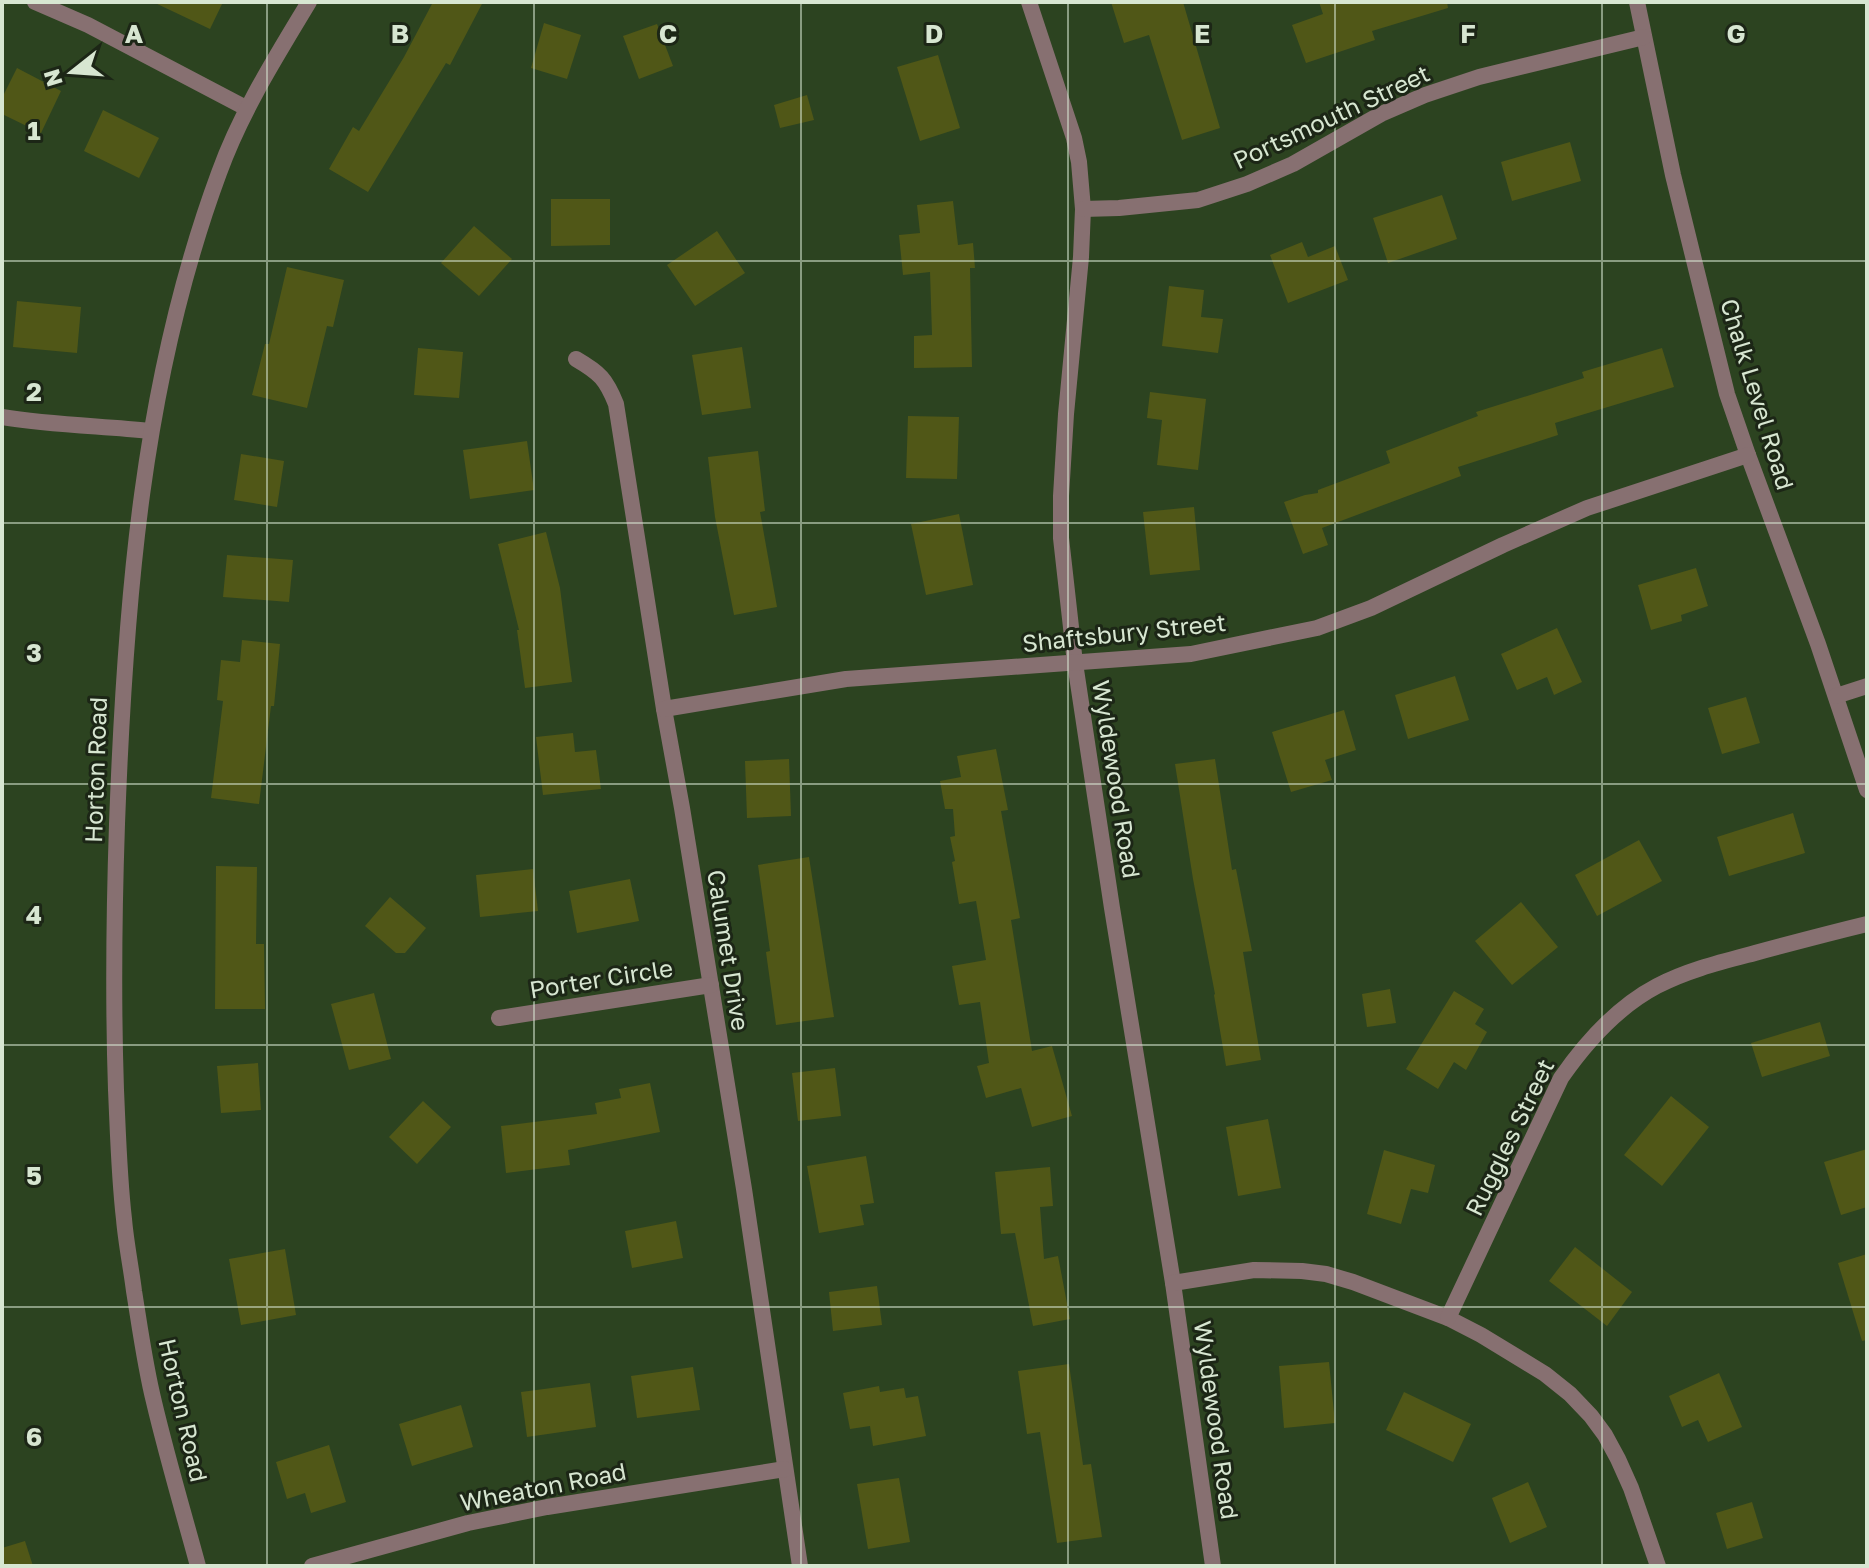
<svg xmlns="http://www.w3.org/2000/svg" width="1869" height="1568" font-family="'Golos Text',sans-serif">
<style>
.building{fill:#505717}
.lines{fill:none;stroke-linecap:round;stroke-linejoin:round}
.minor{stroke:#877071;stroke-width:16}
.tertiary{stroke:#877071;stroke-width:16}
.grid{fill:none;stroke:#d7e6d1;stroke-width:2;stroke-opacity:0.55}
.labels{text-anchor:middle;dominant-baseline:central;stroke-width:6;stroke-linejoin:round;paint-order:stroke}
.street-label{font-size:24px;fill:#d7e6d1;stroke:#1c2616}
.grid-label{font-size:26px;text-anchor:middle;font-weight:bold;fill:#d7e6d1;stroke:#1c2616;stroke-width:6;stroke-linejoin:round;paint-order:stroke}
</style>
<rect width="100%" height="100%" fill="#2c4320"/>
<g class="building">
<polygon points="153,2 223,2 210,29"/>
<polygon points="433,2 483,2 450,65 446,63 368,192 329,169 353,127 359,131 404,57"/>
<polygon points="1111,2 1183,2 1220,128 1182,140 1149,35 1124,43"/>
<polygon points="1319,2 1447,2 1448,8 1372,31 1375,40 1306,63 1292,25 1323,14"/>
<polygon points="544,23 581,35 567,79 531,68"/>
<polygon points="657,24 673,66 639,79 623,36"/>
<polygon points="938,55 960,128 920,141 897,67"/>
<polygon points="17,68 61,91 41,133 2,114 2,98"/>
<polygon points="807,95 814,120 780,128 774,105"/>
<polygon points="103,110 159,138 139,178 84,151"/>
<polygon points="1570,142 1581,181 1512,201 1501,162"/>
<polygon points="1442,195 1457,239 1388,263 1373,218"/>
<polygon points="551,199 610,199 610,245 551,246"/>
<polygon points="953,201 958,245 973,243 975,268 970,268 972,367 914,368 914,336 932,335 930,272 903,275 899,235 920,233 917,205"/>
<polygon points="474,226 512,259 479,296 441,263"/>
<polygon points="717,231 745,273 695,306 667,265"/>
<polygon points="1302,242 1308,257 1335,246 1348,280 1288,303 1270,255"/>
<polygon points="287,267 344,280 333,327 327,326 307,408 252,395 265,344 269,344"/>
<polygon points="1169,286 1204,290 1201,317 1223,319 1218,353 1162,346"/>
<polygon points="17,301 81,307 77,353 13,347"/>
<polygon points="742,347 751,408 702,415 692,355"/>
<polygon points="418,348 463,352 459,398 414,395"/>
<polygon points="1662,348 1674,387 1555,423 1558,435 1458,467 1461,476 1322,528 1328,545 1303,554 1284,502 1305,495 1318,493 1318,490 1390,463 1386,451 1478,416 1476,412 1584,378 1582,372"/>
<polygon points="1150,392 1206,399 1198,470 1157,465 1162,420 1147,418"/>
<polygon points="908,416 959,417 957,479 906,478"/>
<polygon points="527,441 534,490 470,499 463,450"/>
<polygon points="758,451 765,511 760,512 777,607 734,615 715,517 708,457"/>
<polygon points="241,454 284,461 277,507 234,500"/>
<polygon points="1194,507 1200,570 1150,575 1143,512"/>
<polygon points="959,514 973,585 926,595 911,524"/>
<polygon points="546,532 560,588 572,682 525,688 517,630 519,630 498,544"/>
<polygon points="227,555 293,560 289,602 223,597"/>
<polygon points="1696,568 1708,606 1681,615 1682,621 1651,630 1638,585"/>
<polygon points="1557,628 1582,682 1554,695 1547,677 1517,690 1501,654"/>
<polygon points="242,640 280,644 274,706 271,706 259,804 211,798 223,701 217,700 221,660 240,662"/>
<polygon points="1455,676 1469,720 1408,739 1395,695"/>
<polygon points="1746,697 1760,743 1722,754 1708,708"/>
<polygon points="1344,710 1356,750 1325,760 1332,780 1291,792 1272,732"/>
<polygon points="573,733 575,752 596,750 601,789 543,795 536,737"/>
<polygon points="996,749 1008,810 1001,811 1020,918 1011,920 1032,1051 1052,1046 1072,1116 1032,1127 1021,1088 986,1098 977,1066 989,1063 980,1002 959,1005 952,966 986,960 976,901 959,904 952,862 955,861 950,837 955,836 953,809 945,809 940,781 961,777 957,756"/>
<polygon points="789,759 791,816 747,818 745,761"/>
<polygon points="1215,759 1232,870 1236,869 1252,951 1243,952 1261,1060 1226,1066 1214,995 1215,994 1193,879 1175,764"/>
<polygon points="1793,813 1805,853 1729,876 1717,837"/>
<polygon points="1639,840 1662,881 1597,916 1575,875"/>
<polygon points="809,857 834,1017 776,1025 766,952 770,951 758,865"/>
<polygon points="216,866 257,867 256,944 264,944 265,1009 215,1009"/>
<polygon points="533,869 538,911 480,917 476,875"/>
<polygon points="630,879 639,921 577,933 569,891"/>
<polygon points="390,897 426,928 405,953 396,953 365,926"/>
<polygon points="1521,902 1558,947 1512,985 1475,941"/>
<polygon points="1390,989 1396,1023 1367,1027 1362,994"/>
<polygon points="1454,991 1484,1009 1475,1024 1487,1032 1466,1070 1454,1062 1438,1089 1406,1069"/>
<polygon points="374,993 391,1059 349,1070 331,1004"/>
<polygon points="1820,1022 1830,1056 1762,1077 1751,1043"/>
<polygon points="258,1063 261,1110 221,1113 217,1066"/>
<polygon points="835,1068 841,1116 798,1121 792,1073"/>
<polygon points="650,1083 660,1132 568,1150 570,1165 506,1173 501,1126 597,1114 595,1103 621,1098 619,1089"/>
<polygon points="1671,1096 1709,1127 1662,1186 1624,1155"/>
<polygon points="423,1101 451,1127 417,1164 389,1137"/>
<polygon points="1268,1119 1281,1188 1238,1196 1226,1127"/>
<polygon points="1867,1149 1867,1207 1841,1215 1824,1162"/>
<polygon points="1384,1150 1435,1165 1428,1193 1411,1189 1401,1224 1367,1214"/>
<polygon points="866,1156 874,1203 860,1205 864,1225 819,1233 807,1166"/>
<polygon points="1050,1167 1053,1206 1040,1207 1044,1259 1058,1256 1070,1319 1033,1326 1015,1233 1001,1234 995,1172"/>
<polygon points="676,1221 683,1258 632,1268 625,1231"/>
<polygon points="1575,1247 1632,1292 1607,1326 1549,1281"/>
<polygon points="285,1249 296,1315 241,1325 229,1259"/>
<polygon points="1867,1254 1867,1340 1862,1341 1838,1263"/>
<polygon points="877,1286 882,1325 833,1331 829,1292"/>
<polygon points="1329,1362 1335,1423 1284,1428 1279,1366"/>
<polygon points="1069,1364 1083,1465 1091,1464 1102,1537 1057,1543 1040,1432 1027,1434 1018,1371"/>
<polygon points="693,1367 700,1410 637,1418 631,1376"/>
<polygon points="1719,1373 1742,1427 1708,1442 1698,1420 1682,1427 1669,1396"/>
<polygon points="590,1383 596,1427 527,1437 521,1392"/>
<polygon points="879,1386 880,1392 904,1388 906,1398 918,1396 926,1436 873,1446 870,1426 850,1429 843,1393"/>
<polygon points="1404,1392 1471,1424 1453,1462 1386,1430"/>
<polygon points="461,1405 473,1447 412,1466 399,1424"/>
<polygon points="329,1445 346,1502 311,1513 305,1493 287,1499 276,1462"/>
<polygon points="899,1478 910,1542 868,1549 857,1484"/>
<polygon points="1528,1482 1547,1527 1510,1543 1492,1498"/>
<polygon points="1752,1502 1763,1538 1727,1549 1716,1513"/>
<polygon points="25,1541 33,1566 2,1566 2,1548"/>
</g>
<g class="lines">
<g class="minor">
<polyline points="35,2 88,25 246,108"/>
<polyline points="1029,2 1074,138 1079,162 1083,209 1081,257 1066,414 1061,496 1061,538 1075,663 1112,908 1173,1283 1213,1566"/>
<polyline points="1637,2 1673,175 1727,394 1748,455 1818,644 1867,790"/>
<polyline points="1083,209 1119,208 1198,200 1247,184 1293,164 1381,114 1425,95 1479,77 1644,37"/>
<path d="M576,359C600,373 606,379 616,404L664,709L682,808L744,1189L800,1566"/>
<path d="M2,417C51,425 101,426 150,431"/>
<polyline points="1836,696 1867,686"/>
<polyline points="664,709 846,679 1191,654 1317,628 1371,608 1503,545 1587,508 1748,455"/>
<polyline points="499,1018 711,985"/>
<polyline points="1173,1283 1254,1270 1302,1271 1326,1274 1353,1282 1448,1318 1481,1335 1545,1374 1570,1394 1591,1416 1605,1435 1618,1459 1631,1488 1658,1566"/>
<path d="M1448,1318L1561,1078C1586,1042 1617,1007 1657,986C1688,970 1721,962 1755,953C1792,943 1830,933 1867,924"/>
<polyline points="312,1566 468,1523 547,1507 785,1469"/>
</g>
<path class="tertiary" d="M198,1566C183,1511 167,1457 154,1402C145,1366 140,1328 134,1291C131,1267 126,1243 124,1219C119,1176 118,1133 116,1090C113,1001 114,913 117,824C125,604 142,381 219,173C241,112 276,57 309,2"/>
</g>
<path class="grid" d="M267,2V1566M534,2V1566M801,2V1566M1068,2V1566M1335,2V1566M1602,2V1566M2,261H1867M2,523H1867M2,784H1867M2,1045H1867M2,1307H1867"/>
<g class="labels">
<g class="street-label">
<text transform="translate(1331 116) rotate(-25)">Portsmouth Street</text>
<text transform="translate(1758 394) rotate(73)">Chalk Level Road</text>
<text transform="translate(1124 632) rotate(-6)">Shaftsbury Street</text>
<text transform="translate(95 770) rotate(-88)">Horton Road</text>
<text transform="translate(1117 779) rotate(81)">Wyldewood Road</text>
<text transform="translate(729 950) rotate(81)">Calumet Drive</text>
<text transform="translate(601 978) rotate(-9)">Porter Circle</text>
<text transform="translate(1509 1137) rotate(-64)">Ruggles Street</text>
<text transform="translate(184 1410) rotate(77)">Horton Road</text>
<text transform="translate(1217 1420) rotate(82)">Wyldewood Road</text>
<text transform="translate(543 1486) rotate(-11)">Wheaton Road</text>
</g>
</g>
<g class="grid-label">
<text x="134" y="43">A</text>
<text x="400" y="43">B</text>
<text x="668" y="43">C</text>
<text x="934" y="43">D</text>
<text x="1202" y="43">E</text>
<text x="1468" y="43">F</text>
<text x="1736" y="43">G</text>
<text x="34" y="140">1</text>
<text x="34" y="401">2</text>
<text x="34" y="662">3</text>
<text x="34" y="924">4</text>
<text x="34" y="1185">5</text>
<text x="34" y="1446">6</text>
</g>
<rect width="1869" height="1568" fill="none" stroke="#d7e6d1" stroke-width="8"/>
<g transform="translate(72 72) rotate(253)" stroke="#1c2616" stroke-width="6" paint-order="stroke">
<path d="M0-6L14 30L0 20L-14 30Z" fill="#d7e6d1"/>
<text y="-12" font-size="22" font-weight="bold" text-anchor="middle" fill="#d7e6d1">N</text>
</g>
</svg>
